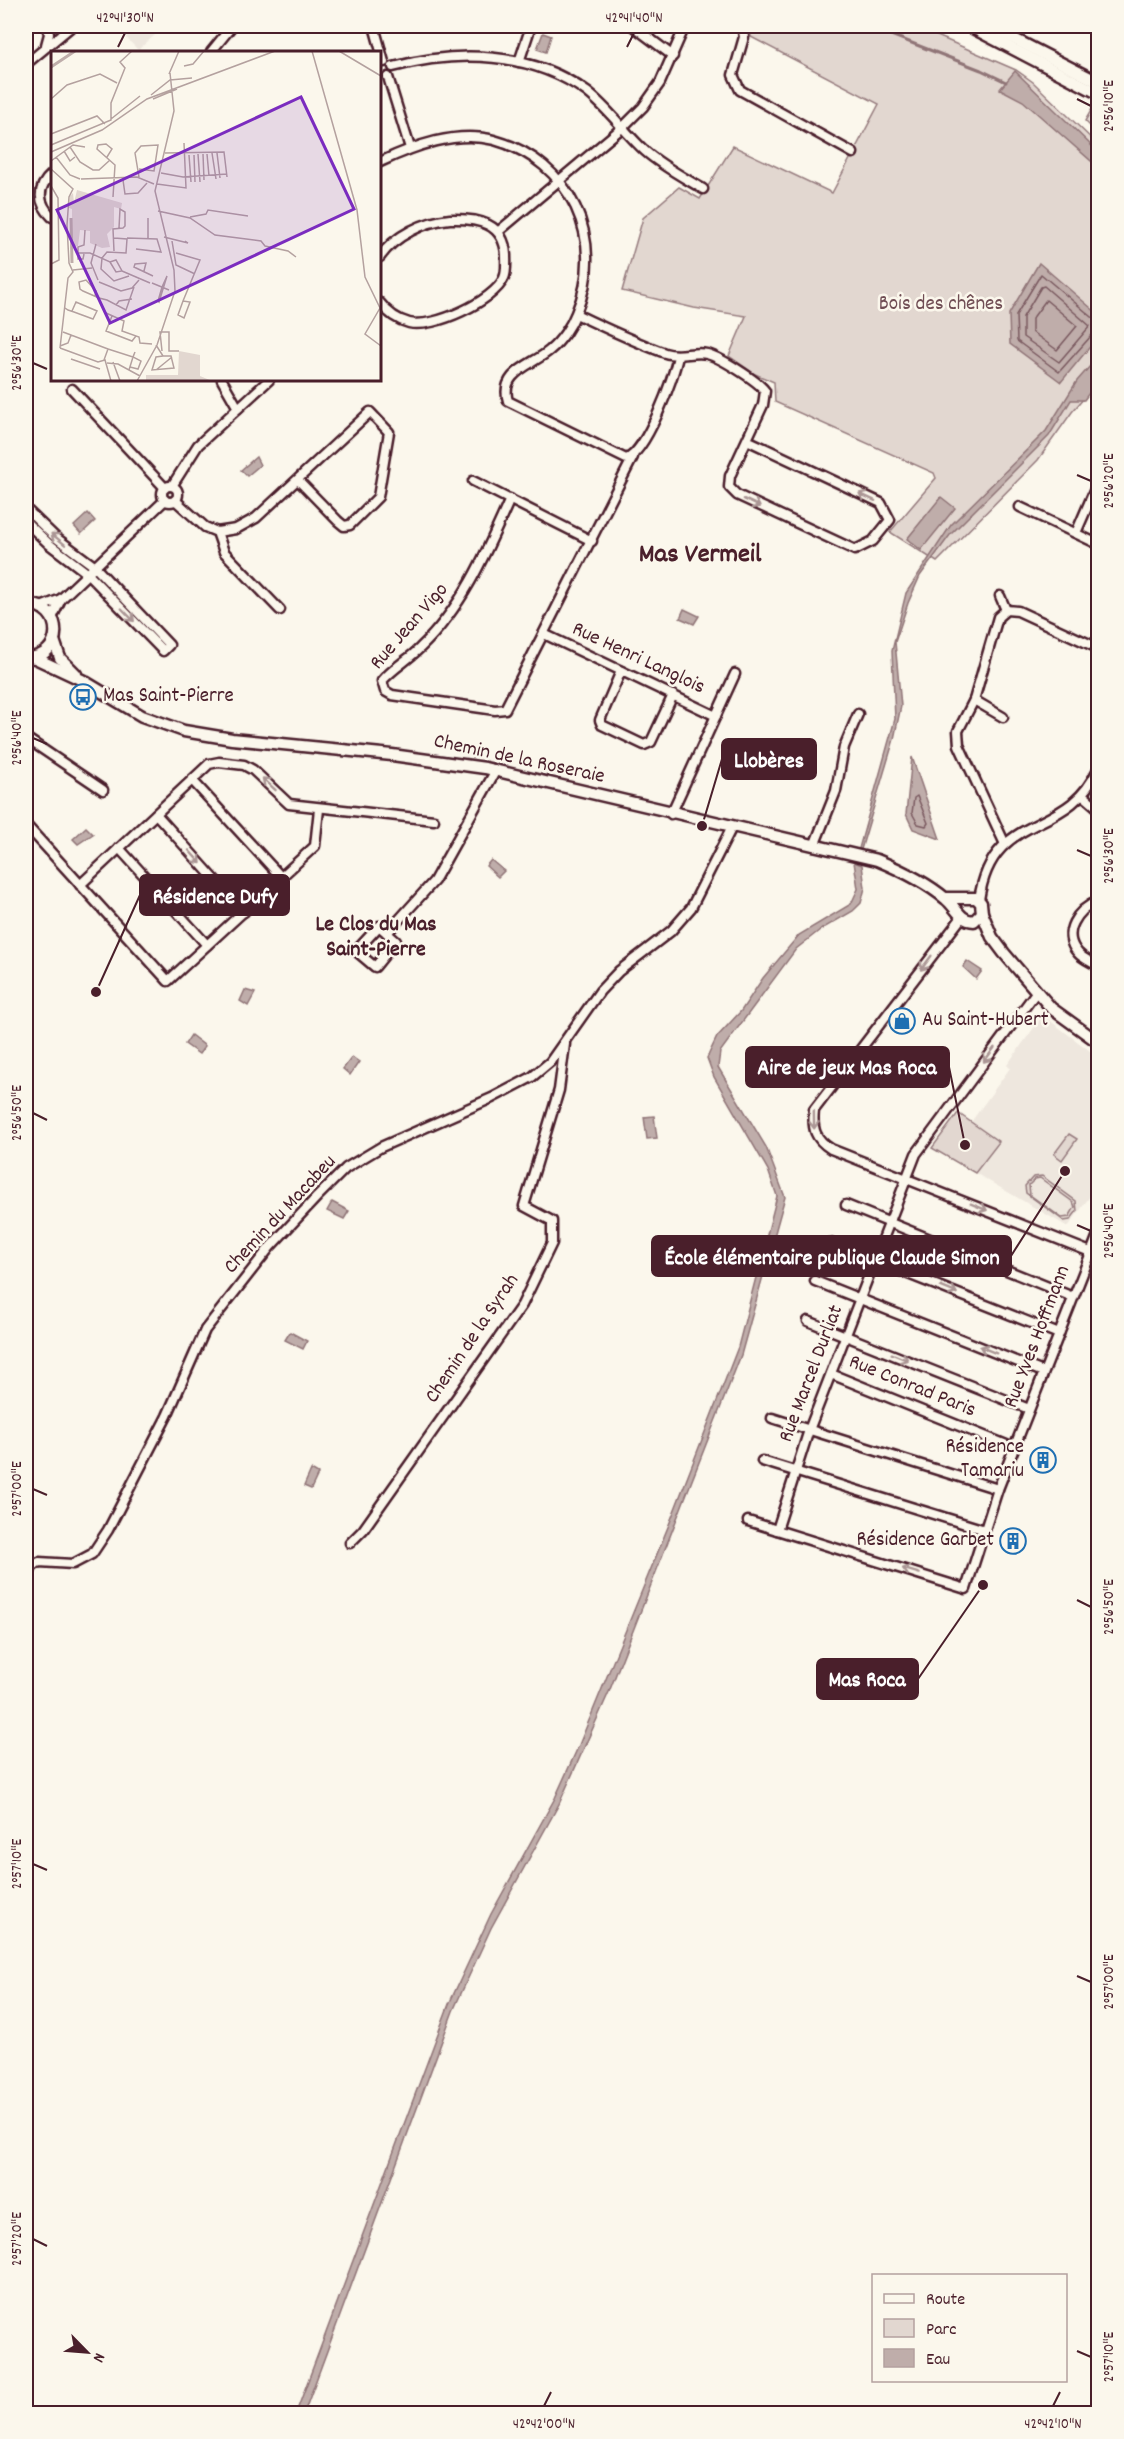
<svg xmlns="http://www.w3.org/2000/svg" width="1124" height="2439" font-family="Dekko,sans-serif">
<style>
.built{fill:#eee7de}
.green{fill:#e2d7d0;stroke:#967b7e;stroke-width:1.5;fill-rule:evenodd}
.water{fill:#bfadaa;stroke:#907477;stroke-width:1.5}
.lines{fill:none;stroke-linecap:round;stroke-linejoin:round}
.shore{stroke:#79585e;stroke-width:1.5}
.stream{stroke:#907477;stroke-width:3}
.minor-casing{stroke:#4a1f2b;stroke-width:13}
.tertiary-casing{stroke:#4a1f2b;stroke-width:15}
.secondary-casing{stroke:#4a1f2b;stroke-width:15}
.minor{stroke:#fbf7ec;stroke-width:8}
.tertiary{stroke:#fbf7ec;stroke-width:10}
.secondary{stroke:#fbf7ec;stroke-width:10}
.oneway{stroke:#ab9695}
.ticks{fill:none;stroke:#4a1f2b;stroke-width:2}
.labels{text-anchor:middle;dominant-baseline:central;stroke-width:5;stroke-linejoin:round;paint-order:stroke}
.park-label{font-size:21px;fill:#704d54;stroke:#fbf7ec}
.street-label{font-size:21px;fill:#4a1f2b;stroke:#fbf7ec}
.poi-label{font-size:21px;fill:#4a1f2b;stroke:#fbf7ec;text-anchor:start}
.neighbourhood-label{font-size:22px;font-weight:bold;fill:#4a1f2b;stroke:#fbf7ec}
.district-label{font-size:27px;font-weight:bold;fill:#4a1f2b;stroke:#fbf7ec}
.inset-river{fill:none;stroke:#bfadaa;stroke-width:3}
.inset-road{fill:none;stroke:#b4a19f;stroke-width:1.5}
.view{fill:#7b2cbf;fill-opacity:0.15;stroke:#7b2cbf;stroke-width:3}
.inset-edge{fill:none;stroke:#4a1f2b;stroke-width:3}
.leader{fill:none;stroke:#4a1f2b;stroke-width:2}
.callout-dot{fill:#4a1f2b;stroke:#fbf7ec;stroke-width:2}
.callout{fill:#4a1f2b;stroke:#4a1f2b;stroke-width:2}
.callout-label{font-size:22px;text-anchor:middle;font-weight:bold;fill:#fff}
.neatline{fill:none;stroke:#4a1f2b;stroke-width:2}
.ticks-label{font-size:15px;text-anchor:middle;fill:#4a1f2b}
</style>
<rect width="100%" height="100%" fill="#fbf7ec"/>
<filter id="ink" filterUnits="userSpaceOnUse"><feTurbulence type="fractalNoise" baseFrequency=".0167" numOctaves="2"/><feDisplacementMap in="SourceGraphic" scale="12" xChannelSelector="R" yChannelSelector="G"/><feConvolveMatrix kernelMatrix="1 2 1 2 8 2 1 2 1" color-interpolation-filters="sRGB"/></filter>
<g filter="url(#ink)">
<g class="built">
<polygon points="115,26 165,26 138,50"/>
<polygon points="1045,1017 1098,1057 1098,1185 1068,1227 975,1173 998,1142 971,1122 1010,1068 1007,1065 1041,1018"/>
</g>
<g class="green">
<polygon points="750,26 909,26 921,29 1016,70 1033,82 1098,145 1098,382 1072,412 1038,460 937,562 890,532 936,478 934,473 775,402 774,382 755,374 729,356 746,316 694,308 622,291 643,218 679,187 700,199 733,146 832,193 879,104 751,37"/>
<polygon points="1096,102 1098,104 1098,134 1085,121"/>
<polygon points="958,1113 999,1142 975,1173 932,1148"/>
<polygon points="1069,1134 1077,1139 1062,1160 1054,1154"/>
<path d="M1042,1176L1076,1201L1077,1211L1070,1220L1064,1221L1026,1193L1025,1186L1033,1177ZM1040,1178L1073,1202L1075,1207L1069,1217L1062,1218L1030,1195L1029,1185L1035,1179Z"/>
</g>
<g class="water">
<polygon points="543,33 551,36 546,52 537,49"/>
<polygon points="1015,71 1098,152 1098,167 1023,101 1000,89"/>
<polygon points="1039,263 1098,314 1098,337 1061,382 1010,344 1009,314"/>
<polygon points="1098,357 1098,381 1084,400 1071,400 1049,436 950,535 920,576 908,603 895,642 901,706 894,739 860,853 858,852 895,719 892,651 906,593 951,525 1046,431 1077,381"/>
<polygon points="256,457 260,465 247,476 241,470"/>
<polygon points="941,497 955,508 921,550 907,539"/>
<polygon points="88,513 95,521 81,534 74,526"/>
<polygon points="684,609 699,616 694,624 680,618"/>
<polygon points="912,757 940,839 913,829 906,814"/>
<polygon points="86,827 93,834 78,844 73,839"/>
<polygon points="491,860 504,871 498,877 486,866"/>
<polygon points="854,862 862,865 865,888 861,903 853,911 820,930 796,949 720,1052 718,1067 766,1147 785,1197 741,1355 609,1692 559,1804 491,1928 453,2011 304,2413 296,2413 449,2004 491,1914 555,1798 579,1745 670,1522 738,1347 777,1196 768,1170 714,1077 707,1058 717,1037 741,1011 763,978 799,935 851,904 858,889"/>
<polygon points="967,961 982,971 976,979 963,967"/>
<polygon points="245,990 255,993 248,1006 240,1001"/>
<polygon points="191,1035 205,1046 199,1054 185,1044"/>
<polygon points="352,1057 359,1062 350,1075 343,1069"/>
<polygon points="654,1116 657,1138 647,1139 644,1117"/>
<polygon points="332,1202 349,1211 344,1219 327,1211"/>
<polygon points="290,1332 307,1341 303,1349 285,1340"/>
<polygon points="311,1470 318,1474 311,1489 304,1486"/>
<polygon points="29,1613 35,1618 31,1624 31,1630 26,1635 26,1615"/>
</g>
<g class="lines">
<g class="shore">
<polygon points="1044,286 1090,326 1059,362 1023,337 1023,317 1041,287"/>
<polygon points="1046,300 1077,326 1057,350 1032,332 1032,319"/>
<polyline points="1098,318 1092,317 1041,274 1016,315 1017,341 1059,372 1092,335 1098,334"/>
<polygon points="917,796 928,823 926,826 918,824 912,813 914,798"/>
</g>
<polyline class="stream" points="868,26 981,70 1006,82"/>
<g class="minor-casing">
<g id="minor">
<polyline points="374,26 384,62"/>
<polyline points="633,26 673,56"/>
<polyline points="742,26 744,37 733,75 740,90 853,153"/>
<polyline points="46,45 49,34 47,26"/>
<polyline points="211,52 232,26"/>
<polyline points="519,62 531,26"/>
<polyline points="26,64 72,26"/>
<path d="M393,67C457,50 531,51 587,92C609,109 625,133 645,151C662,166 683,177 703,189"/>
<polyline points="388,77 410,148"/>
<path d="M380,162C414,146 456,130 494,140C571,161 607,240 576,313C571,326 561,341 550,350C533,365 499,372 508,401L626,459C646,453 674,377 678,356"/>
<path d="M52,174C36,188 38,203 52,217"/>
<polyline points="499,231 623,127 643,107 660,83 685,26"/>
<path d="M380,257C394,236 425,221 450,219C478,218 504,223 506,255C506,262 507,272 504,278C494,301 433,329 409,323C397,320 387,312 380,303"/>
<path d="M576,314C605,328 635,342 665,353C679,358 693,351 707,354C720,357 758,381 765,391L763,405L730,476L729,487L737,495L855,550L873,541L890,520L881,503L747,440"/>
<polyline points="222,380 238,408"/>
<polyline points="72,389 165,488"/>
<polyline points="473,481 592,541"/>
<polyline points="172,486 198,445 269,380"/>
<circle cx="170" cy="494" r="8"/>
<path d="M510,499C486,553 463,607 420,648C408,660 393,668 382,681L385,691L392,695L495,710L505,709L633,457"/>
<polyline points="175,500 205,527 217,532 224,552 280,610"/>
<polyline points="1020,507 1098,544"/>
<polyline points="26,509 55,537 94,566 169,645 163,651 87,573 49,544 26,522"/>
<polyline points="217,532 236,529 256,518 370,412 389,432 378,497 350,525 344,526 338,521 298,480"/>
<polyline points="1076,533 1098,482"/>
<polyline points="1000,596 1006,610"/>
<polyline points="41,607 61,599"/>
<polyline points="52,618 61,599 165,500"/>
<polyline points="544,634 716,716"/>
<polyline points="621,671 600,720 602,725 644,745 651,742 673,695"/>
<polyline points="974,700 1003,717"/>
<polyline points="26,738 103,790"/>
<polyline points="192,780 281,877"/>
<polyline points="1083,795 1098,808"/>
<polyline points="156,814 244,912"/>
<polyline points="671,814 735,674"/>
<polyline points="26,825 168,981 315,846 319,809"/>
<polyline points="1004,842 959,745 958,731 974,700 998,617 1006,610 1018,611 1098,648"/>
<polyline points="814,846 836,791 844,747 858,714"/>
<polyline points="119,848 207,945"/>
<polyline points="80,885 209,764 219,762 244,765 253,770 289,804 434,820"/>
<path d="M979,900C992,809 1067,839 1098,769"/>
<path d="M1098,901C1078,909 1060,933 1078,953C1083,959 1092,962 1098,966"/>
<path d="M962,917L814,1110C812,1129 815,1139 831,1149L1098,1255"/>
<polygon points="379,926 396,941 375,967 356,951"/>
<polyline points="387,933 434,881 496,770"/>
<polyline points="846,1205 1073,1297"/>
<polyline points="830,1243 1059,1334"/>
<polyline points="815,1281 1043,1372"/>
<polyline points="808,1321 1029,1409"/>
<polyline points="831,1374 1014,1448"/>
<polyline points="772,1418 998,1489"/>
<polyline points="762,1461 985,1530"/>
<polyline points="748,1521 966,1589 998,1489 1098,1235"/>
<polyline points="777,1530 809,1430 916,1154 1037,991"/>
<polyline points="350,1543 363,1530 522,1305 552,1243 552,1221 524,1206 559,1090 565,1044"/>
<polyline points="26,1580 32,1567 39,1562 73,1564 92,1554 108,1530 167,1416 205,1330 270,1247 317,1197 346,1168 381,1147 492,1098 532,1077 550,1062 600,991 619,971 671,931 691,908 732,827"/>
</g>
</g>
<g class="tertiary-casing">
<g id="tertiary">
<path d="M26,604C66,605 64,659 26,658"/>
<polyline points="54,640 60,658 76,674"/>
<path d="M35,658L82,680L142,716L184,731L232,739L392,755L485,768L877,860C901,870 926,882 946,899C956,907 960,921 974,921L982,913L981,903L976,898H945"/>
<polyline points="982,913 992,937 1004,953 1051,1008 1098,1042"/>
</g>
</g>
<g class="secondary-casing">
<g id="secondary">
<polyline points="969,26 1098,93"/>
<polyline points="989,26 1098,82"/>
</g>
</g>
<use href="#minor" class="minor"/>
<use href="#tertiary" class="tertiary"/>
<use href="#secondary" class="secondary"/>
</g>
<defs><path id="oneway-shaft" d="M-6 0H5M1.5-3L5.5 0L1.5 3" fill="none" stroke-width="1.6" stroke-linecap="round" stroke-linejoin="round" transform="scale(1.5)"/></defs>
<g class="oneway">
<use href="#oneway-shaft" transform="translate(867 497) rotate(-155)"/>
<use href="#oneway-shaft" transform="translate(752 503) rotate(25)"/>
<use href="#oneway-shaft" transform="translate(58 539) rotate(-141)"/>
<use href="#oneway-shaft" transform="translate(128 615) rotate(46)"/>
<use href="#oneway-shaft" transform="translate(269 784) rotate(-137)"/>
<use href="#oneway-shaft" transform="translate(195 857) rotate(48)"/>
<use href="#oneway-shaft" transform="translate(926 963) rotate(127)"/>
<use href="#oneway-shaft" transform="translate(989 1055) rotate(127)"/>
<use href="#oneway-shaft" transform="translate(814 1120) rotate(89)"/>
<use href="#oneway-shaft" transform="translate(979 1207) rotate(22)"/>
<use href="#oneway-shaft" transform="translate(949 1290) rotate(22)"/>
<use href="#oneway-shaft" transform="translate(988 1350) rotate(-158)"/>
<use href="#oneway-shaft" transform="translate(900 1357) rotate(22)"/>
<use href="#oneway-shaft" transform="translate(911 1571) rotate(-163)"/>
</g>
</g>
<path class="ticks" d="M118,47L125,33M627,47L634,33M1077,99L1091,106M33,363L47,369M1077,475L1091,481M33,738L47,744M1077,850L1091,856M33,1113L47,1120M1077,1225L1091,1231M33,1489L47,1495M1077,1600L1091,1607M33,1864L47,1870M1077,1976L1091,1982M33,2239L47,2246M1077,2351L1091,2357M544,2406L551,2392M1053,2406L1060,2392"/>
<defs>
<g id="bus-ring" transform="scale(1.35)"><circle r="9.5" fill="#fbf7ec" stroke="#1f6fb2" stroke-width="1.5"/><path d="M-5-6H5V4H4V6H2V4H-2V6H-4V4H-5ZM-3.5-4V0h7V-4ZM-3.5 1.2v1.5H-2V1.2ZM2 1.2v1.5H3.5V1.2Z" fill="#1f6fb2"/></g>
<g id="shop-ring" transform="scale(1.35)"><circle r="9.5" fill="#fbf7ec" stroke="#1f6fb2" stroke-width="1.5"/><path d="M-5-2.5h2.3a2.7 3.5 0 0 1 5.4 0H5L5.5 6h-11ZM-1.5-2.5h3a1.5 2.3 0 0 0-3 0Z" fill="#1f6fb2"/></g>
<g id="building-ring" transform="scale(1.35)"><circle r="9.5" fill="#fbf7ec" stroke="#1f6fb2" stroke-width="1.5"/><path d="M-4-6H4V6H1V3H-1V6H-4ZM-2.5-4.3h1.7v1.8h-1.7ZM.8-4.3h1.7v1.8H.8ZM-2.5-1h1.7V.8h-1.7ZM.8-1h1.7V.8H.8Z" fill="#1f6fb2"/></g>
</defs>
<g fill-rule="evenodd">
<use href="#bus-ring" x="83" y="697"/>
<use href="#shop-ring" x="902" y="1021"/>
<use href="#building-ring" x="1043" y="1460"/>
<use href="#building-ring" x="1013" y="1541"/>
</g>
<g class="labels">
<g class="park-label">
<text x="941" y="305">Bois des chênes</text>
</g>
<g class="street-label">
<text transform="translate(410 627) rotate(-49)">Rue Jean Vigo</text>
<text transform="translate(638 659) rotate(25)">Rue Henri Langlois</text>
<text transform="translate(519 760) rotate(12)">Chemin de la Roseraie</text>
<text transform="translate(281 1215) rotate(-47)">Chemin du Macabeu</text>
<text transform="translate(1038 1337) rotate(-69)">Rue Yves Hoffmann</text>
<text transform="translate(473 1339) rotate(-56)">Chemin de la Syrah</text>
<text transform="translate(812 1374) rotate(-69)">Rue Marcel Durliat</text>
<text transform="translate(912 1387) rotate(22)">Rue Conrad Paris</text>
</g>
<g class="poi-label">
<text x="103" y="697">Mas Saint-Pierre</text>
<text x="922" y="1021">Au Saint-Hubert</text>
<text x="1024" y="1448" text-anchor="end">Résidence<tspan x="1024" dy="24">Tamariu</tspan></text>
<text x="994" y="1541" text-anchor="end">Résidence Garbet</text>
</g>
<g class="neighbourhood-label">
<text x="376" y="925">Le Clos du Mas<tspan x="376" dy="25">Saint-Pierre</tspan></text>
</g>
<g class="district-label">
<text x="700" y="555">Mas Vermeil</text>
</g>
</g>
<g transform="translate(51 51)">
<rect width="330" height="330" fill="#fbf7ec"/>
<path d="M26,139L71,152L70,158L63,156V176L56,183L59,196L51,197L39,192V180L29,179L27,195L21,196V158L18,157L19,145L22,142L23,152ZM128,300L149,304V325L161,330H95V324H127Z" fill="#e2d7d0"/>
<path class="inset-river" d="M0,16L24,0M20,167L21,212"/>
<path class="inset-road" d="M261,0L306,159L314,226L329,257L314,283L330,295M288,0L330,25M133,15L142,13L153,0M118,23L128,0M100,44L119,29L141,27M0,48L16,34L49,23L66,32M102,48L126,38M60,68L89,45M0,83L46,65L54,73M0,94L60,69V52L74,17L69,11L81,0M19,96L29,111L42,119H48L59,109M13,100L19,110L24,106M0,101L51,79L96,48L224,0M114,102L173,101L176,126M161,102L165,128M166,102L169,127M147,103L149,131M152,103L153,129M156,103L158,125M138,104L140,131M143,104L144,131M5,106L19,124L29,128M56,106L61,98L55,93L47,94L46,98L64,114L62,146M0,110L22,94L34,96M0,118L22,138L18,146L16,174L18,212L22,221L17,227L9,297M88,118L103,120L107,94L90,95L84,102L88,126M110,122L132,126L176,123M30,128L86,126L103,133M72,129L74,143L87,142L96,132M106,133L135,137L133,92M0,135L7,147L8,209L0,213M107,160L139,167L164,184L210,190L214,195L237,200L245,206M139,166L155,163L157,159L197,165M113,186L137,192L134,190M63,187L76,188L75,202L56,201L51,207L50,218L63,230L78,225M76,187L106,188L110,201L85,198M97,188V167M121,190L125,214L144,223M45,193L40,212L47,229M63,200L62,178L72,177L74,175V161L69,158L68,177M27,202H39L59,211L65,209L71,220L65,221L59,211M125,202L149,209L132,250L127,264L133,267L139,251L132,250M33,203L32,208H27V196L33,194L34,179M22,219L41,217M71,220L99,232M93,220L95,212L84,213L83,216L102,225M116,225L108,251L107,250L111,236ZM48,231L70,240L81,237L88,229M101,232L118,239M44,245L45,240L35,229L28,231L29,238L32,240L48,247L56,249L75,259L83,236M65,254L68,250L81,248M14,257L17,259L23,261L42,268L46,260L25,251L21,260M55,262L73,270L71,280L88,286L89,292L101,293M61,265L55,280L81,290L85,285M20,284L57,298L53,309M105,294L112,305H120L123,317L101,319L105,306L112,305M9,295L17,292L20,284L12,281M9,297L47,311L54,309L60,330M57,298L82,306L78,319M111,300L109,281H118V300H128M20,308L49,318M62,311L69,330M56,312L67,313L89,325M79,316L87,318L90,310L82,306L84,301M105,319L121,306M86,330L106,294L124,240L123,219L104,140L123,60L119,22"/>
<path class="view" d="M250,46L303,158L59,272L6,159Z"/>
<rect width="330" height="330" class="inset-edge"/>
</g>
<path class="leader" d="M702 826L722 759M96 992L140 895M965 1145L949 1067M1065 1171L1011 1256M983 1585L918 1679"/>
<g class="callout-dot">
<circle cx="702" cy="826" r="6"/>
<circle cx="96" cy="992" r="6"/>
<circle cx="965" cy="1145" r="6"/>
<circle cx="1065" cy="1171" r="6"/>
<circle cx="983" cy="1585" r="6"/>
</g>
<g class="callout">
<rect x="722" y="739" width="94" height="40" rx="6"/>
<rect x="140" y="875" width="149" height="40" rx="6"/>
<rect x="746" y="1047" width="203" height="40" rx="6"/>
<rect x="652" y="1236" width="359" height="40" rx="6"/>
<rect x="817" y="1659" width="101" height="40" rx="6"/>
</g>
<g class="callout-label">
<text x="769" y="767">Llobères</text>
<text x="215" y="903">Résidence Dufy</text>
<text x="847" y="1074">Aire de jeux Mas Roca</text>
<text x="832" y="1264">École élémentaire publique Claude Simon</text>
<text x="867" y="1686">Mas Roca</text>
</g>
<rect width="1124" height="2439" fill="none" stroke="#fbf7ec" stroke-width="66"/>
<rect x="872" y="2274" width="195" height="108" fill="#fbf7ec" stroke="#b4a19f" stroke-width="1.5"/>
<rect x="884" y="2294" width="30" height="9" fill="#fbf7ec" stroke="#b4a19f" stroke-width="1.5"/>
<text x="926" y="2304" font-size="18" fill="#4a1f2b">Route</text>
<rect x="884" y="2319" width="30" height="18" fill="#e2d7d0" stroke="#b4a19f" stroke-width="1.5"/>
<text x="926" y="2334" font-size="18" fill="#4a1f2b">Parc</text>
<rect x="884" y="2349" width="30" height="18" fill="#bfadaa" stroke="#b4a19f" stroke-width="1.5"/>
<text x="926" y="2364" font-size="18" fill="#4a1f2b">Eau</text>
<g transform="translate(87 2352) rotate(115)" stroke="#fbf7ec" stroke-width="4.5" paint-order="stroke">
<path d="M0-4.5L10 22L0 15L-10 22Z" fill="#4a1f2b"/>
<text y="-9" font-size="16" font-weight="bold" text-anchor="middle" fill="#4a1f2b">N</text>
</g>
<rect x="33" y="33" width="1058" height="2373" class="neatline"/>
<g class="ticks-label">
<text x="125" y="22">42°41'30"N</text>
<text x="634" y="22">42°41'40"N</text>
<text transform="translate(1108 106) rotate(-90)" y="5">2°56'10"E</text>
<text transform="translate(16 363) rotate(-90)" y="5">2°56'30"E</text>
<text transform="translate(1108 481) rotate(-90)" y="5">2°56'20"E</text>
<text transform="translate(16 738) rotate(-90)" y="5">2°56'40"E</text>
<text transform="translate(1108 856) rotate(-90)" y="5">2°56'30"E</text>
<text transform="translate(16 1113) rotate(-90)" y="5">2°56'50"E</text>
<text transform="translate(1108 1231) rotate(-90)" y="5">2°56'40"E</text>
<text transform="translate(16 1489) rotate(-90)" y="5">2°57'00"E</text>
<text transform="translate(1108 1607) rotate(-90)" y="5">2°56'50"E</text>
<text transform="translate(16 1864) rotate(-90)" y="5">2°57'10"E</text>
<text transform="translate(1108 1982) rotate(-90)" y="5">2°57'00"E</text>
<text transform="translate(16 2239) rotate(-90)" y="5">2°57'20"E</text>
<text transform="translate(1108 2357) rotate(-90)" y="5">2°57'10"E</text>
<text x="544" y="2428">42°42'00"N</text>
<text x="1053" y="2428">42°42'10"N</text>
</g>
</svg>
